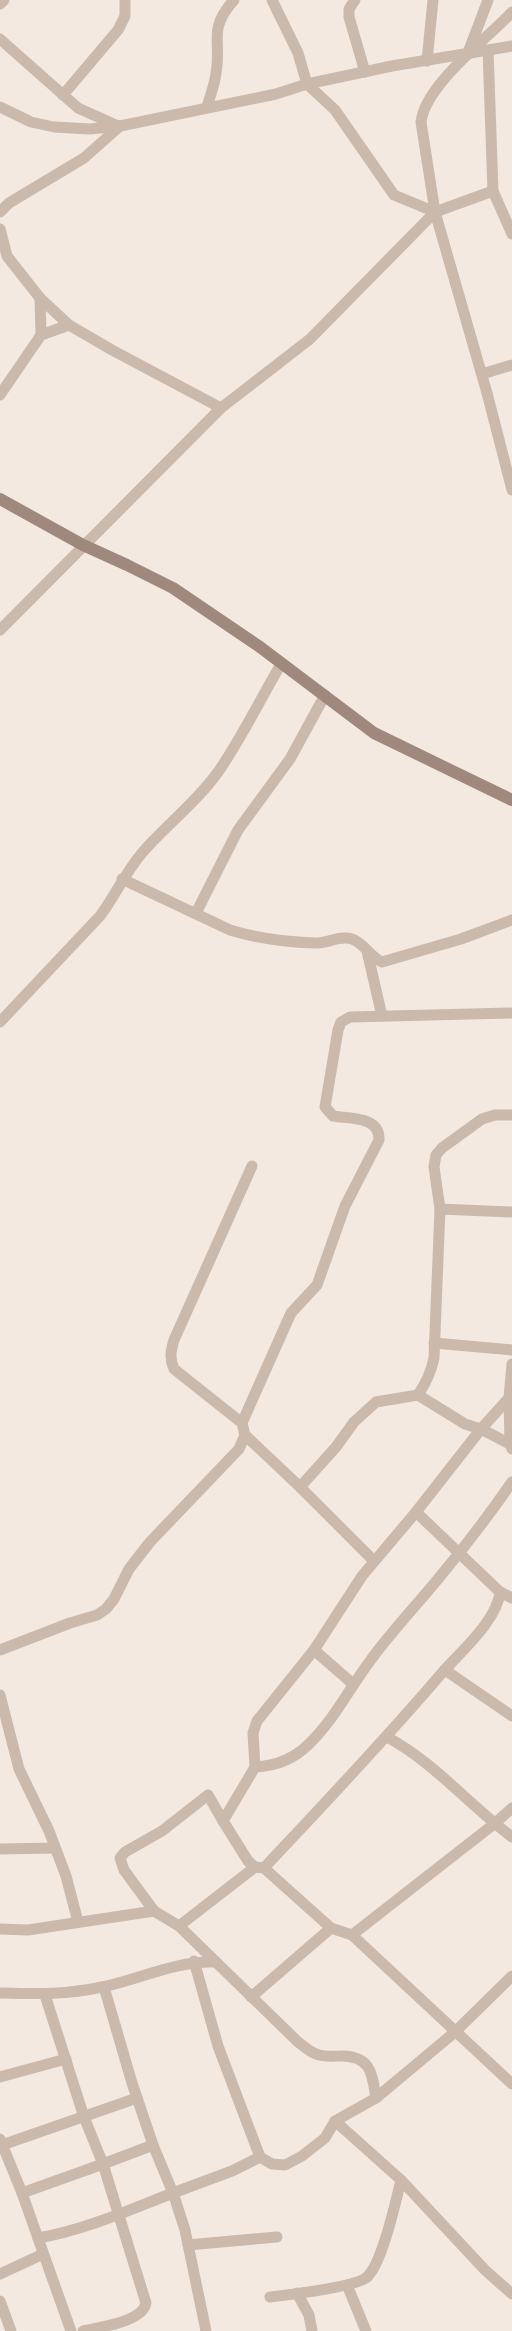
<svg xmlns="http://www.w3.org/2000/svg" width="512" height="2331" font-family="Arial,sans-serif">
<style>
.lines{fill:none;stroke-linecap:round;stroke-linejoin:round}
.street{stroke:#cbb9ab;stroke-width:11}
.secondary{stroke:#9f887c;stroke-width:12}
</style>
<rect width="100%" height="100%" fill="#f3e9e0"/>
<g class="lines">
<g class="street">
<polyline points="272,0 298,53 307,84 335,110 394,195 435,212 487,393 512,490"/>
<polyline points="355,0 349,9 349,17 365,72"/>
<polyline points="0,4 4,0"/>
<polyline points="0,39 78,108 118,126"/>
<polyline points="469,50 488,0"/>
<polyline points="488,50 493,191 512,234"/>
<polyline points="427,61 433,0"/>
<polyline points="63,95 118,30 125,16 125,0"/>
<polyline points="0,107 31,122 54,127 90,129 120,126 276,94 307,84 392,66 512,46"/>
<path d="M207,107C210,96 215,84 216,73C222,41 207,30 234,0"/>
<polyline points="0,212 9,203 84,158 120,126"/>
<polyline points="435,212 493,191"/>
<polyline points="0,229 7,256 40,298 69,325 112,350 221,408"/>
<polyline points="40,298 41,335"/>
<polyline points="482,374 512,365"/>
<polyline points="0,395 41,335 69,325"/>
<path d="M0,630L221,408L310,339L435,212L421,122C425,85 487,39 512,12"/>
<path d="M122,879L230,930C256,938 287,942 314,943C326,944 340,935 352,939C364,943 370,957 382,962L461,939L512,920"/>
<polyline points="196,913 238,830 290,759 325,695"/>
<polyline points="367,951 382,1016"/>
<path d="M0,1022L100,916C115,896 125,873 142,853C166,825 196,803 218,772C240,741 261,698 281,664"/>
<path d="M252,1166L174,1340C171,1350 169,1358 174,1369L242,1423L245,1435L300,1487L374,1561"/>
<polyline points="440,1209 512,1212"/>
<polyline points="434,1343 512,1350"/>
<polyline points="418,1395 465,1424 481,1429 510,1444 512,1449"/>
<polyline points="509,1398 510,1444"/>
<path d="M242,1423L291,1313L317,1285L345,1206L379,1140C380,1116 350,1119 333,1116L325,1107L338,1030L341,1022L350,1017L512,1013"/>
<path d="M300,1487L336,1447L354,1422L376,1402L418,1395C426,1383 431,1373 434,1358L440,1209L434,1167L436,1155L442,1148L482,1119L495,1115H512"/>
<polyline points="416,1512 500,1592 512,1598"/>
<polyline points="0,1650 70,1623 97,1615 106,1609 114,1599 129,1569 150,1542 239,1449 245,1435"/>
<polyline points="314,1650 353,1684"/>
<polyline points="445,1670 512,1716"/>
<polyline points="0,1695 19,1769 49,1831 66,1876 78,1922"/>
<path d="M387,1737C435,1763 469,1805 512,1837"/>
<path d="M255,1767C276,1766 294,1759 309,1744C334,1720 349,1689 370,1661C391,1632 416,1606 438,1579C464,1548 489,1515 512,1482"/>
<polyline points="0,1849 55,1848"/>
<polyline points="255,1867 248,1861 223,1821 255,1767 253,1733 257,1721 314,1650 362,1576 416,1512 481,1429 509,1398 512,1364"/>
<path d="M264,1868C324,1804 384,1741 441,1674C460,1652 497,1621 500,1592"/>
<polyline points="154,1911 124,1870 120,1858 125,1852 162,1831 208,1795 223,1821"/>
<polyline points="179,1926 255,1867 264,1868 331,1928 352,1935 512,2084"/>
<path d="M0,1929L28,1930L154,1911L179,1926L297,2041C303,2046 311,2053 319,2055C326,2057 335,2056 343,2056C372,2057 372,2075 376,2098"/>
<polyline points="352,1935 494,1824 512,1808"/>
<polyline points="194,1961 218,2046 260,2157"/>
<polyline points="104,1987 132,2083 153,2145"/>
<path d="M0,1993C38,1994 65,1995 102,1987C140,1979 175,1961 214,1962"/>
<polyline points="251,1997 331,1928"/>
<polyline points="0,2077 66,2059"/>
<polyline points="335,2121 401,2180 485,2270 512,2294"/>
<polyline points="0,2139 22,2193 71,2331"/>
<polyline points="2,2145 137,2098"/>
<polyline points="22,2193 103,2164 84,2117 45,1995"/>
<path d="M38,2238C85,2230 129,2210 173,2193L153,2145L103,2164L146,2303C143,2322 99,2327 83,2331"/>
<polyline points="188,2245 277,2237"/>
<polyline points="0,2274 43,2254"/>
<polyline points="347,2285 366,2331"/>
<polyline points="297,2293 309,2315 312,2331"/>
<path d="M270,2297C287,2295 357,2287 367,2277C382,2264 396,2201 401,2180"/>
<polyline points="0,2301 11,2331"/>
<polyline points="206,2331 185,2230 173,2193 232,2171 260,2157 272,2164 285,2165 302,2156 325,2138 335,2121 376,2098 455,2032 512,1976"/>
</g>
<polyline class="secondary" points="0,499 83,545 127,565 173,588 260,647 374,733 512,800"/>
</g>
</svg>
